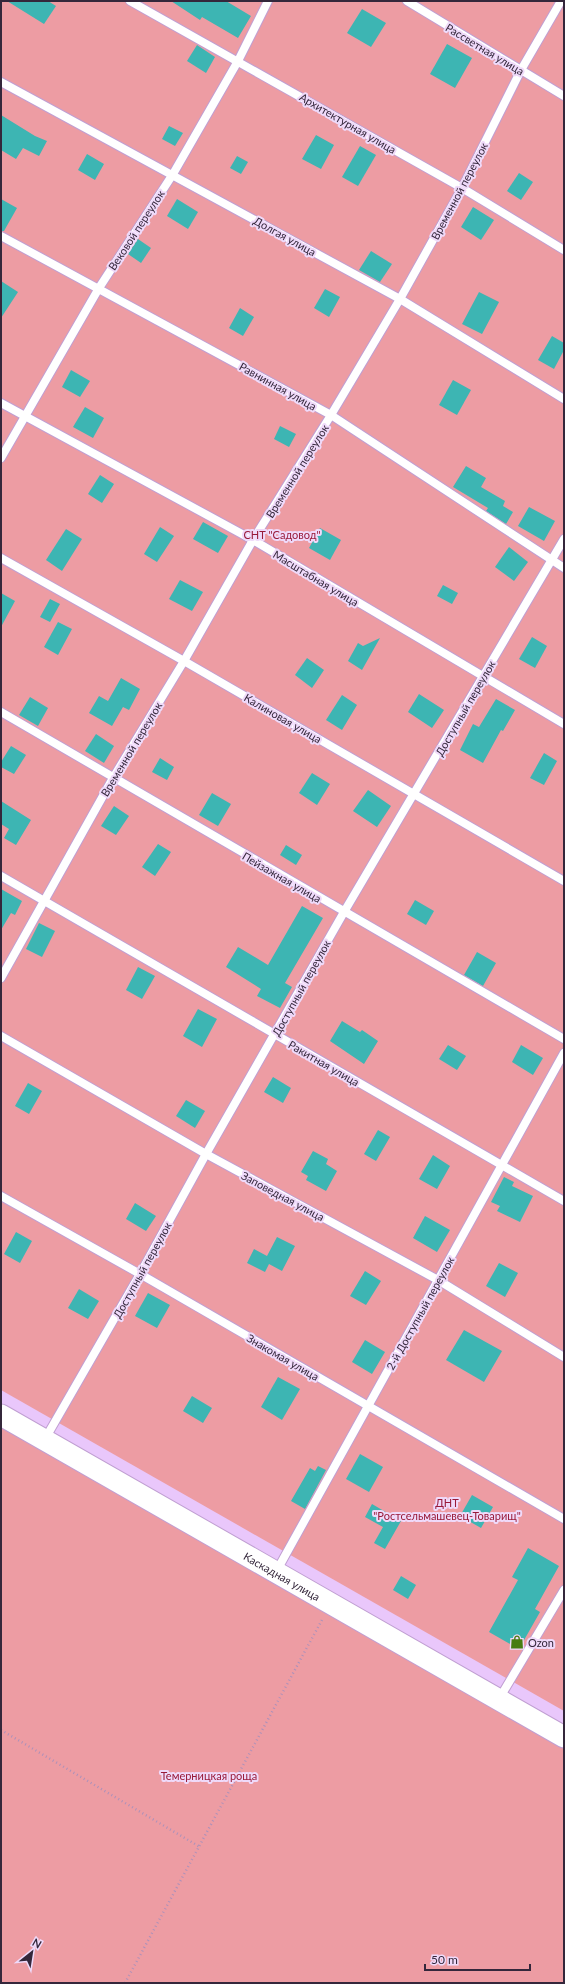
<svg xmlns="http://www.w3.org/2000/svg" width="565" height="1984" font-family="Lato,sans-serif">
<style>
.green{fill:#ed9ca3}
.building{fill:#3db5b3}
.lines{fill:none;stroke-linecap:round;stroke-linejoin:round}
.service-casing{stroke:#c09fd2;stroke-width:10}
.tertiary-casing{stroke:#c09fd2;stroke-width:23}
.path{stroke:#ac91ba;stroke-width:2.5;stroke-dasharray:1 3;stroke-linecap:butt}
.service{stroke:#fff;stroke-width:8}
.tertiary{stroke:#fff;stroke-width:21}
.labels{text-anchor:middle;dominant-baseline:central;stroke-width:4;stroke-linejoin:round;paint-order:stroke}
.street-label{font-size:11px;fill:#34273b;stroke:#efdafa}
.park-label{font-size:11px;fill:#981a39;stroke:#efdafa}
.poi-label{font-size:11px;fill:#34273b;stroke:#efdafa;text-anchor:start}
</style>
<rect width="100%" height="100%" fill="#e9c7fb"/>
<g class="green">
<polygon points="1,1 564,1 564,1711 1,1390"/>
<polygon points="1,1420 564,1738 564,1983 1,1983"/>
</g>
<g class="building">
<polygon points="7,1 48,1 56,6 44,24"/>
<polygon points="171,1 226,1 251,16 238,38 202,17 200,20"/>
<polygon points="362,9 386,23 371,47 347,33"/>
<polygon points="447,44 472,58 455,88 430,74"/>
<polygon points="197,45 215,57 206,73 187,61"/>
<polygon points="1,115 35,136 47,141 39,156 23,148 16,159 1,150"/>
<polygon points="169,126 183,133 175,146 162,139"/>
<polygon points="316,135 334,145 321,169 302,159"/>
<polygon points="360,146 376,155 358,186 342,177"/>
<polygon points="87,154 104,164 95,180 78,170"/>
<polygon points="237,156 248,162 241,174 230,168"/>
<polygon points="519,173 533,182 521,200 507,191"/>
<polygon points="1,199 17,208 4,231 1,231"/>
<polygon points="177,199 198,212 188,229 167,216"/>
<polygon points="473,207 494,220 481,240 461,227"/>
<polygon points="138,239 151,248 141,263 128,254"/>
<polygon points="371,251 392,264 380,282 359,270"/>
<polygon points="1,281 18,292 1,318"/>
<polygon points="325,289 340,297 329,317 314,308"/>
<polygon points="479,292 499,302 482,334 462,324"/>
<polygon points="240,308 254,317 243,336 229,328"/>
<polygon points="552,336 564,343 564,350 554,369 538,360"/>
<polygon points="71,370 90,381 80,397 62,387"/>
<polygon points="453,380 471,390 457,415 439,405"/>
<polygon points="85,407 104,418 93,438 73,427"/>
<polygon points="280,426 296,434 289,447 274,439"/>
<polygon points="466,466 486,478 481,487 505,501 503,506 513,512 506,524 486,511 488,508 453,487"/>
<polygon points="100,475 114,484 102,503 88,494"/>
<polygon points="529,507 555,521 544,541 518,526"/>
<polygon points="203,522 228,536 218,553 193,539"/>
<polygon points="160,527 174,536 157,562 144,554"/>
<polygon points="320,528 341,540 330,560 309,548"/>
<polygon points="66,529 82,539 62,571 46,560"/>
<polygon points="509,547 528,562 514,581 495,567"/>
<polygon points="180,580 203,592 192,611 169,599"/>
<polygon points="443,585 458,593 452,604 437,596"/>
<polygon points="1,593 15,601 1,627"/>
<polygon points="50,599 60,604 50,622 40,617"/>
<polygon points="58,622 72,629 58,655 44,647"/>
<polygon points="532,637 547,646 535,668 519,659"/>
<polygon points="380,638 362,670 348,661 358,643 363,646"/>
<polygon points="307,658 324,670 312,688 295,675"/>
<polygon points="121,678 140,689 129,710 123,707 112,726 89,713 99,696 108,701"/>
<polygon points="419,694 444,710 432,728 408,712"/>
<polygon points="342,695 357,705 342,730 326,720"/>
<polygon points="30,697 48,708 38,726 19,715"/>
<polygon points="496,699 515,710 503,731 501,730 483,763 460,750 473,724 479,727"/>
<polygon points="96,734 114,746 104,763 85,751"/>
<polygon points="11,746 26,755 14,774 1,767 1,762"/>
<polygon points="544,753 557,761 544,785 530,778"/>
<polygon points="160,758 174,767 167,780 152,772"/>
<polygon points="312,773 330,784 317,805 299,793"/>
<polygon points="368,790 391,806 377,827 353,811"/>
<polygon points="212,793 231,804 218,826 199,815"/>
<polygon points="1,801 31,820 16,845 4,838 9,829 1,824"/>
<polygon points="114,806 129,816 116,835 101,826"/>
<polygon points="158,844 171,852 155,876 142,867"/>
<polygon points="286,845 302,855 296,865 280,855"/>
<polygon points="1,889 22,901 15,915 11,913 1,930"/>
<polygon points="415,900 434,911 426,925 407,914"/>
<polygon points="302,906 323,918 285,983 292,987 280,1008 257,996 261,989 226,967 238,947 268,965"/>
<polygon points="39,923 55,931 42,957 26,949"/>
<polygon points="477,952 496,963 483,986 464,975"/>
<polygon points="138,967 155,976 142,999 126,990"/>
<polygon points="198,1009 217,1019 202,1047 183,1036"/>
<polygon points="342,1021 360,1032 362,1030 378,1041 364,1064 330,1041"/>
<polygon points="448,1045 466,1056 457,1070 439,1059"/>
<polygon points="521,1045 543,1058 533,1075 512,1062"/>
<polygon points="273,1077 291,1088 283,1103 264,1092"/>
<polygon points="28,1083 42,1091 29,1114 15,1106"/>
<polygon points="186,1100 205,1111 195,1128 176,1116"/>
<polygon points="378,1130 390,1137 376,1161 364,1154"/>
<polygon points="313,1151 328,1159 326,1164 337,1171 326,1191 306,1180 308,1176 301,1172"/>
<polygon points="433,1155 450,1166 437,1189 419,1179"/>
<polygon points="504,1177 514,1182 512,1186 533,1196 520,1222 497,1211 500,1206 491,1202"/>
<polygon points="135,1203 156,1216 146,1231 126,1219"/>
<polygon points="425,1216 450,1230 437,1252 413,1238"/>
<polygon points="16,1232 32,1241 20,1263 4,1254"/>
<polygon points="277,1237 295,1246 282,1271 269,1264 265,1272 247,1263 254,1249 267,1256"/>
<polygon points="499,1263 518,1273 505,1297 486,1286"/>
<polygon points="365,1271 381,1281 366,1305 350,1296"/>
<polygon points="79,1289 99,1301 88,1319 68,1308"/>
<polygon points="148,1293 170,1305 157,1328 135,1316"/>
<polygon points="464,1330 502,1351 484,1382 446,1360"/>
<polygon points="365,1340 385,1352 372,1374 352,1362"/>
<polygon points="278,1377 300,1389 282,1420 261,1407"/>
<polygon points="192,1396 212,1408 203,1423 183,1411"/>
<polygon points="360,1454 383,1467 369,1492 346,1479"/>
<polygon points="318,1466 326,1470 305,1509 291,1501 310,1468 315,1471"/>
<polygon points="472,1495 493,1507 481,1528 460,1516"/>
<polygon points="372,1504 401,1521 385,1549 374,1543 383,1527 365,1517"/>
<polygon points="528,1548 559,1566 535,1609 540,1612 519,1649 489,1632 518,1580 512,1577"/>
<polygon points="401,1576 416,1585 408,1599 393,1590"/>
</g>
<g class="lines">
<g class="service-casing">
<g id="service">
<polyline points="130,1 462,188 564,250"/>
<polyline points="407,1 564,96"/>
<polyline points="1,82 400,299 564,399"/>
<polyline points="1,236 331,415 564,568"/>
<polyline points="1,403 253,540 564,724"/>
<polyline points="1,458 99,288 173,174 238,61 268,1"/>
<polyline points="1,558 184,661 564,881"/>
<polyline points="1,712 564,1039"/>
<polyline points="1,876 564,1201"/>
<polyline points="1,978 113,778 184,661 253,540 331,415 400,299 462,188 521,70 561,1"/>
<polyline points="1,1036 206,1154 438,1280 564,1357"/>
<polyline points="1,1196 140,1274 564,1519"/>
<polyline points="45,1439 140,1274 206,1154 344,912 564,539"/>
<polyline points="276,1572 564,1053"/>
<polyline points="499,1699 564,1590"/>
</g>
</g>
<g class="tertiary-casing">
<g id="tertiary">
<path id="s1" d="M1,1415L564,1737"/>
</g>
</g>
<g class="path">
<polyline points="1,1730 200,1847"/>
<polyline points="125,1983 323,1618"/>
</g>
<use href="#service" class="service"/>
<use href="#tertiary" class="tertiary"/>
</g>
<defs>
<g id="shop-bare" transform="scale(1.08)"><path d="M-5-2.5h2.3a2.7 3.5 0 0 1 5.4 0H5L5.5 6h-11ZM-1.5-2.5h3a1.5 2.3 0 0 0-3 0Z" fill="#487d11" stroke="#efdafa" stroke-width="2.5" paint-order="stroke"/></g>
</defs>
<g fill-rule="evenodd">
<use href="#shop-bare" x="517" y="1642"/>
</g>
<g class="labels">
<g class="street-label">
<text transform="translate(485 49) rotate(31)">Рассветная улица</text>
<text transform="translate(348 123) rotate(30)">Архитектурная улица</text>
<text transform="translate(459 191) rotate(-62)">Временной переулок</text>
<text transform="translate(136 230) rotate(-57)">Вековой переулок</text>
<text transform="translate(285 236) rotate(29)">Долгая улица</text>
<text transform="translate(278 386) rotate(29)">Равнинная улица</text>
<text transform="translate(297 471) rotate(-58)">Временной переулок</text>
<text transform="translate(316 578) rotate(31)">Масштабная улица</text>
<text transform="translate(465 708) rotate(-60)">Доступный переулок</text>
<text transform="translate(283 718) rotate(30)">Калиновая улица</text>
<text transform="translate(131 749) rotate(-59)">Временной переулок</text>
<text transform="translate(282 877) rotate(30)">Пейзажная улица</text>
<text transform="translate(301 988) rotate(-61)">Доступный переулок</text>
<text transform="translate(324 1063) rotate(30)">Ракитная улица</text>
<text transform="translate(283 1196) rotate(28)">Заповедная улица</text>
<text transform="translate(142 1270) rotate(-61)">Доступный переулок</text>
<text transform="translate(420 1313) rotate(-61)">2-й Доступный переулок</text>
<text transform="translate(283 1357) rotate(30)">Знакомая улица</text>
<text stroke="none"><textPath href="#s1" startOffset="324">Каскадная улица</textPath></text>
</g>
<g class="park-label">
<text x="282" y="534">СНТ "Садовод"</text>
<text x="447" y="1502">ДНТ<tspan x="447" dy="13">"Ростсельмашевец-Товарищ"</tspan></text>
<text x="209" y="1775">Темерницкая роща</text>
</g>
<g class="poi-label">
<text x="528" y="1642">Ozon</text>
</g>
</g>
<rect width="565" height="1984" fill="none" stroke="#34273b" stroke-width="4"/>
<g transform="translate(32 1952) rotate(30)" stroke="#efdafa" stroke-width="3" paint-order="stroke">
<path d="M0-3L7 15L0 10L-7 15Z" fill="#34273b"/>
<text y="-6" font-size="11" font-weight="bold" text-anchor="middle" fill="#34273b">N</text>
</g>
<path d="M425 1964v6h105v-6" fill="none" stroke="#34273b" stroke-width="2"/>
<text x="431" y="1964" font-size="12" fill="#34273b" stroke="#efdafa" stroke-width="3" paint-order="stroke">50 m</text>
</svg>
